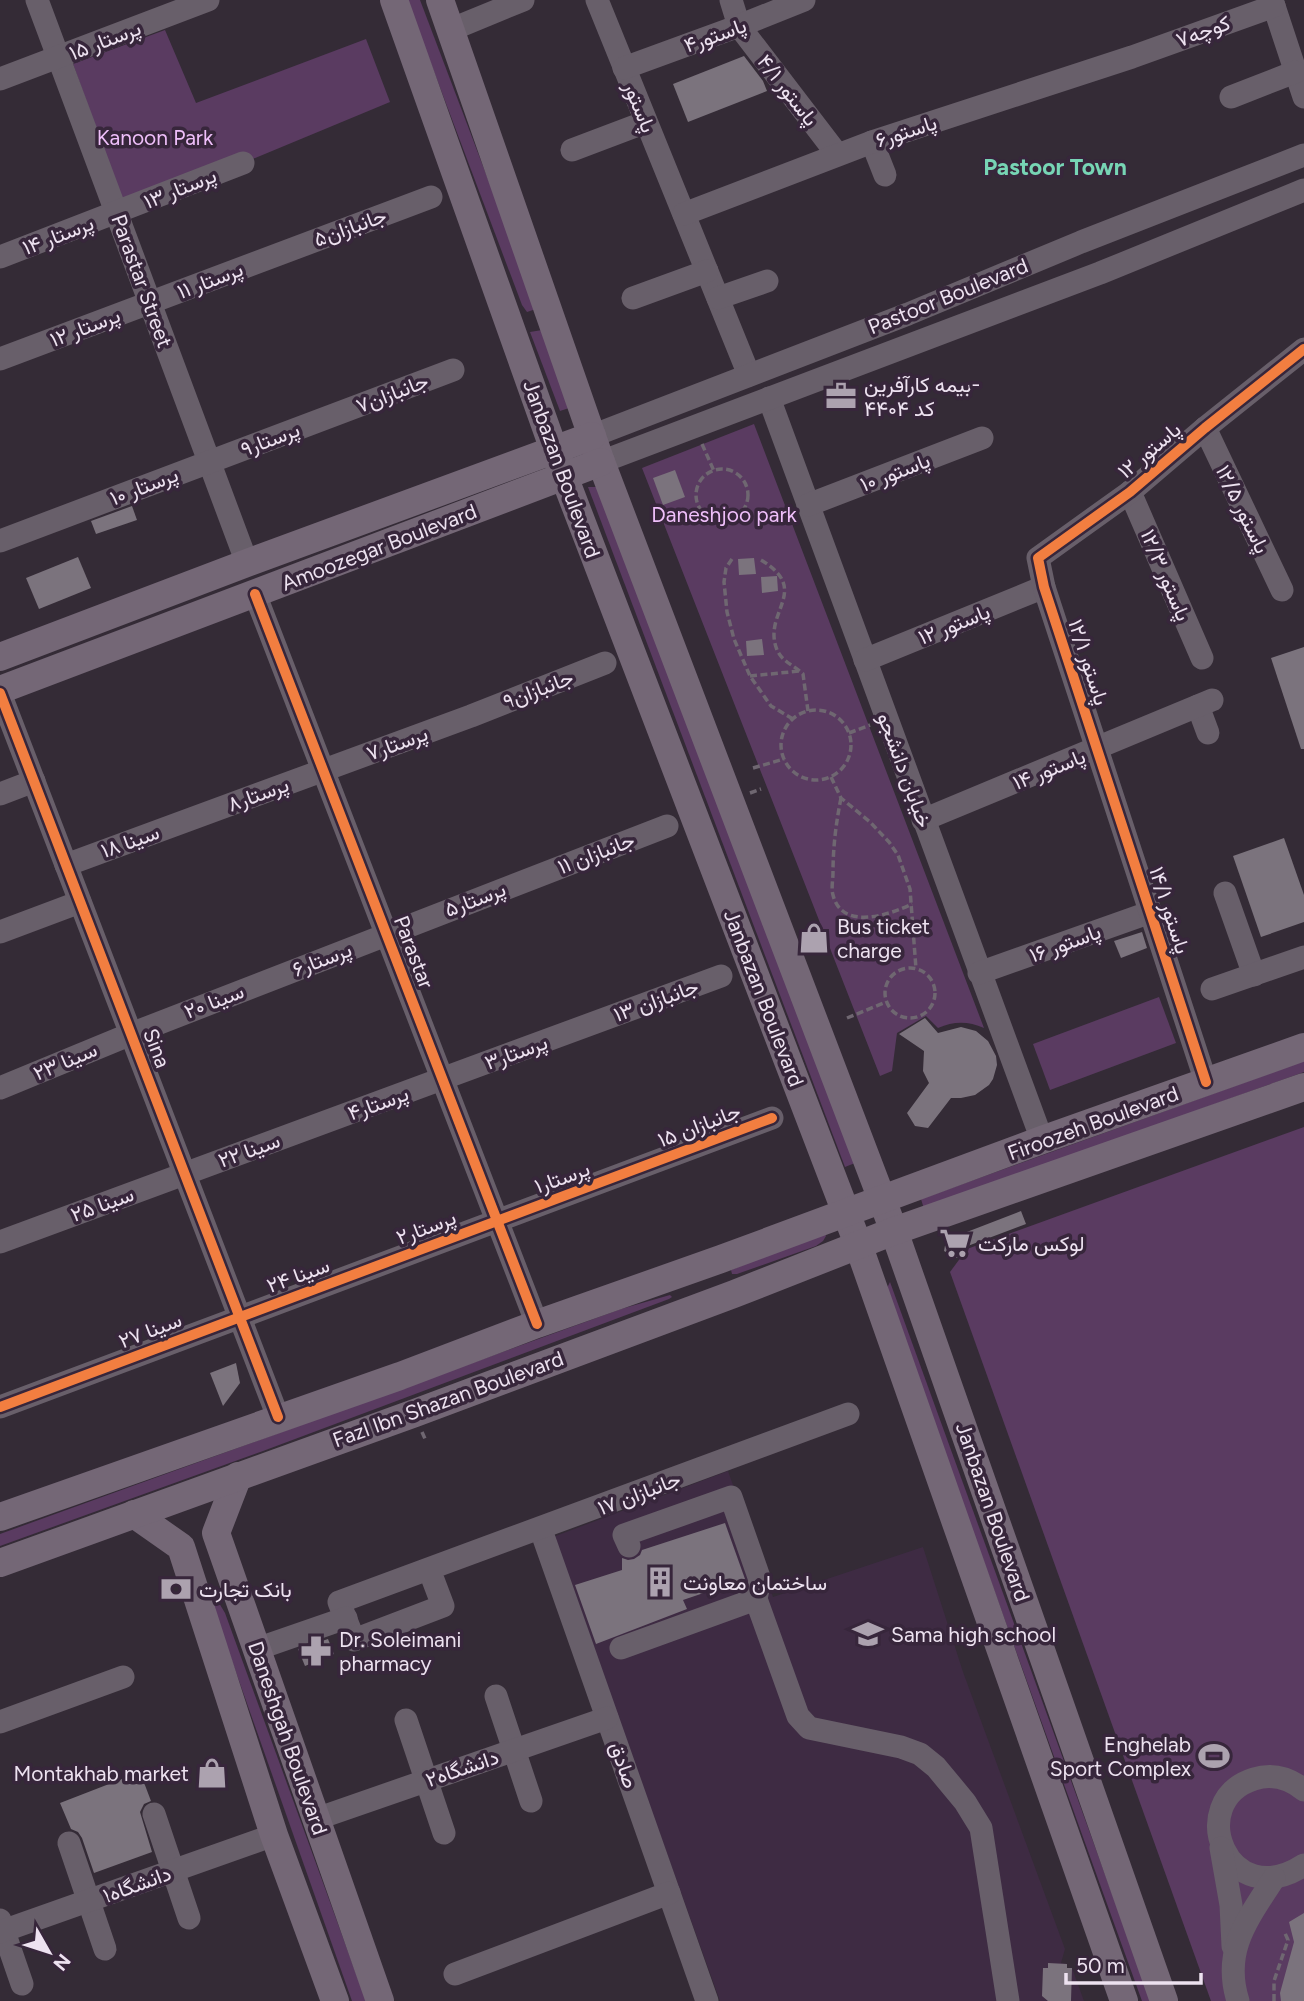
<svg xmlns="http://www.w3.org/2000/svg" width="1304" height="2001" font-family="Figtree,Vazirmatn,sans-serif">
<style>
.built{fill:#3e2b43}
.green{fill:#5a3b61}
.building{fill:#7b737d}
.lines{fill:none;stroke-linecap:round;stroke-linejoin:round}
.path{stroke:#6f6771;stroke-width:3.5;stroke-dasharray:7 3.5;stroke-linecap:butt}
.minor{stroke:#685f6a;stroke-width:23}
.major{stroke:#746776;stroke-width:28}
.cycleway-casing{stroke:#37263b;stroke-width:15}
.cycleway{stroke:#f27e40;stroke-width:10}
.labels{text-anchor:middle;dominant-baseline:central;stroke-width:7;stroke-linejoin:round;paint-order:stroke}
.street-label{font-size:21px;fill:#ede2f0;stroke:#37263b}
.park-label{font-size:21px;fill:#efbffa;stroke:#37263b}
.poi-label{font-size:21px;fill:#ede2f0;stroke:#37263b;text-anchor:start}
.neighbourhood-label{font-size:23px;font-weight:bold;fill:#77d4b5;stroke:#37263b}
</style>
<rect width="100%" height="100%" fill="#342b36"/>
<polygon class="built" points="728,1471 773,1597 923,1547 963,1672 1065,1949 1061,1963 1067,1964 1067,1968 1072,1968 1084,2001 720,2001 553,1537"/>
<g class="green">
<polygon points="407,0 420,0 535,303 533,310 527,312 522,305"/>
<polygon points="165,30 196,103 366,39 390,102 243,163 123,203 73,64"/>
<polygon points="542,330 572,407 560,411 530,332"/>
<path d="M754,424L984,1028C968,1021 954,1021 938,1028L926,1016L897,1033L892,1071L880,1076L642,468Z"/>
<polygon points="588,487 600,487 855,1163 845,1167"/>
<polygon points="1159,997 1176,1043 1050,1090 1033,1044"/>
<polygon points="1304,1061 1304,1072 924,1209 921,1199"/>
<polygon points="1304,1127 1304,2001 1211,2001 950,1272 967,1249"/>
<polygon points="824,1232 826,1236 823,1241 816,1246 737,1274 732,1274 731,1270"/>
<polygon points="890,1282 1151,2001 1142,2001 886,1290"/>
<polygon points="670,1295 672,1297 669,1299 263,1451 0,1546 0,1534 621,1309"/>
<polygon points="208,1593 213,1593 225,1613 366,2001 352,2001"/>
</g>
<g class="building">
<polygon points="744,56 763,81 767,91 688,122 673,84"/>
<polygon points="675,470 685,497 663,505 653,478"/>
<polygon points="132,506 137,520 96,534 91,521"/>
<polygon points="78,557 91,588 39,609 26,578"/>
<polygon points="754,558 756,574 739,575 738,559"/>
<polygon points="777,576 778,591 762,593 761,577"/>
<polygon points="762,639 764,655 747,656 746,641"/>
<polygon points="1304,647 1304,749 1301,749 1271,658"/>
<polygon points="1284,838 1304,895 1304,922 1261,937 1233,856"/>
<polygon points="1142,932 1147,948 1121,958 1114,941"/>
<polygon points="925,1018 938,1033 961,1027 976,1031 988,1041 996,1056 997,1065 993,1079 989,1085 975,1095 961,1098 951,1098 928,1128 915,1126 907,1113 929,1083 923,1071 924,1051 899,1034"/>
<polygon points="1021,1211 1026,1224 965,1247 957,1258 944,1251 946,1240"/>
<polygon points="236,1363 240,1383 223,1406 210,1373"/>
<polygon points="725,1523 745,1579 683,1600 687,1609 596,1644 575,1585 622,1570 622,1558 628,1560 634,1559 640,1555 642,1550"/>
<polygon points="328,1639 334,1654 305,1666 298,1649"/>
<polygon points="140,1772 151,1801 144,1804 140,1812 152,1852 94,1873 82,1838 78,1832 71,1829 60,1803"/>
<polygon points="1304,1913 1304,2001 1281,2001 1280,1993 1294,1942 1289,1922"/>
<polygon points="1048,1963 1067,1964 1067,1968 1072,1968 1071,2001 1048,2001 1042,1996 1043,1968 1048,1968"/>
</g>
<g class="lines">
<g class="path">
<polyline points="702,444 714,471"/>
<circle cx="722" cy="495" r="26"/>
<polyline points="732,559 726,568 724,582 727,612 734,639 750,676 771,706 793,719"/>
<path d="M761,560C811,590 764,611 776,647C780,661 794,665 803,674L808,711"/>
<polyline points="750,676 800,671"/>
<circle cx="816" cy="745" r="35"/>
<polyline points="849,733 870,725"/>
<polyline points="753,768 784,759"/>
<polyline points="831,777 841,798 870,822 889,842 898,855 910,889 916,969"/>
<polyline points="750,793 761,789"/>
<path d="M841,798C836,823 833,847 833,873C833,880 831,888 833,895C842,931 889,915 912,904"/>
<circle cx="910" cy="993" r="25"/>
<polyline points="847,1018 886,1002"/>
<polyline points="422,1432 426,1441"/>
<polyline points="1274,2001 1274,1981 1288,1940 1284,1931"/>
</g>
<g class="minor">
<polyline points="37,0 247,563"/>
<polyline points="597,0 749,375"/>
<polyline points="731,0 739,26 837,154"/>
<polyline points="1272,0 1304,97"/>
<polyline points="450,30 523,0"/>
<polyline points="624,68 739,26 804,0"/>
<polyline points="0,79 208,0"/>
<polyline points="1231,97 1295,72"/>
<polyline points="872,142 885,175"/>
<polyline points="572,150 646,122"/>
<polyline points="684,214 872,142 1132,57 1274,6"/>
<polyline points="0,257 243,163"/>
<polyline points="633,298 707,271"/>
<polyline points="718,298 767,281"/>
<polyline points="0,359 431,197"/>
<polyline points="769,398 1042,1140"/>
<polyline points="1205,428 1282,590"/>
<polyline points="592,436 908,314 1081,242 1304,155"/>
<polyline points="601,462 1100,273 1304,190"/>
<polyline points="1130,492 1202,658"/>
<polyline points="808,505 982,438"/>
<polyline points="0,541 453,370"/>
<polyline points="255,594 537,1324"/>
<polyline points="865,660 1044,587"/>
<polyline points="0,693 278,1417"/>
<polyline points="1198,706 1208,733"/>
<polyline points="0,794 34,781"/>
<polyline points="923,820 1212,700"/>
<polyline points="66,865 471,716 605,663"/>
<polyline points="1225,893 1254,975"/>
<polyline points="0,932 80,902"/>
<polyline points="979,973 1151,912"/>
<polyline points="1212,989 1304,957"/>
<polyline points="1206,1082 1044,587 1038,558 1130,492 1205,428 1304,349"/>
<polyline points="0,1088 131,1034 667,826"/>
<polyline points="0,1242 721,976"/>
<polyline points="0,1407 772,1118"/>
<polyline points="541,1530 707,2001"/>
<polyline points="629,1546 624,1535 731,1497 760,1580 756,1599"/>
<path d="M429,1569L443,1606L354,1640L339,1602C509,1540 679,1478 848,1414"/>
<polyline points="621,1648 756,1599 798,1716 809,1728 901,1747 920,1754 936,1767 965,1802 981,1828 1008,2001"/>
<polyline points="257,1649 346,1618"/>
<polyline points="496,1696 531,1801"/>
<polyline points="406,1720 444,1833"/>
<polyline points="0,1722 123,1677"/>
<path d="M1304,1790C1289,1778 1273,1773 1254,1779C1184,1801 1227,1915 1304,1865"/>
<polyline points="154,1814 189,1918"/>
<polyline points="316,1819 607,1718"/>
<polyline points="69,1843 105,1949"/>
<polyline points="1221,1848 1231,1905 1233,1946"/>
<polyline points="0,1920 22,1984"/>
<polyline points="0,1932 274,1835"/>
<polyline points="455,1974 669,1893"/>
<path d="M1238,2001C1222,1950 1248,1919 1274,1878"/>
</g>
<g class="major">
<polyline points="394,0 554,450 858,1244 1124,2001"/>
<polyline points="440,0 601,462 894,1231 1164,2001"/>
<polyline points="0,657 247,563 592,436"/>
<polyline points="0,690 601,462"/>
<polyline points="238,1476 216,1533 380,2001"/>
<polyline points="134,1514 181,1547 274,1835 335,2001"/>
<polyline points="0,1517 400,1376 537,1324 721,1259 1042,1140 1304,1047"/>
<polyline points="0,1563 415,1413 734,1294 894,1231 1304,1087"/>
</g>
<g class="cycleway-casing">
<g id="cycleway">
<polyline points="255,594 537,1324"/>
<polyline points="0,693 278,1417"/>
<polyline points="1206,1082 1044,587 1038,558 1130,492 1205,428 1304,349"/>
<polyline points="0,1407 772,1118"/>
</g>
</g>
<use href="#cycleway" class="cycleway"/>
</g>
<defs>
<g id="office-bare" transform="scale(2.415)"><path d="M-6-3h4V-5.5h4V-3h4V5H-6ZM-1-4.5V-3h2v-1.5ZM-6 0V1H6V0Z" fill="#aca2af" stroke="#37263b" stroke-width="2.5" paint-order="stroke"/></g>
<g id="shop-bare" transform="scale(2.415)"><path d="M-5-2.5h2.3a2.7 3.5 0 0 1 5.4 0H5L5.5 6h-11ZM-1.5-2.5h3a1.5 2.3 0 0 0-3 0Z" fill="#aca2af" stroke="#37263b" stroke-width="2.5" paint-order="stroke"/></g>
<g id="supermarket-bare" transform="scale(2.415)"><path d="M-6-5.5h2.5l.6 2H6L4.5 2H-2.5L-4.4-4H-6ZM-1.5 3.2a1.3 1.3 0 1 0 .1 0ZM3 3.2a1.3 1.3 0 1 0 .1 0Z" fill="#aca2af" stroke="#37263b" stroke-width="2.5" paint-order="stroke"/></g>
<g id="building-bare" transform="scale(2.415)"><path d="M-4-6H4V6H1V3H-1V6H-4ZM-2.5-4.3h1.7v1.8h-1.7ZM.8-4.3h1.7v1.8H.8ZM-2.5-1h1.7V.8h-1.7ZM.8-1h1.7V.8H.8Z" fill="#aca2af" stroke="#37263b" stroke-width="2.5" paint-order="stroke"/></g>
<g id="bank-bare" transform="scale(2.415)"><path d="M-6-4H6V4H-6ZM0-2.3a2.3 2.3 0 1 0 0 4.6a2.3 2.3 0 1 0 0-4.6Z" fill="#aca2af" stroke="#37263b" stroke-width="2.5" paint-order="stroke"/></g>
<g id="school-bare" transform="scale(2.415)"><path d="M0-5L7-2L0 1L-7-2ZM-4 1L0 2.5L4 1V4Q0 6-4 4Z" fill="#aca2af" stroke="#37263b" stroke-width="2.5" paint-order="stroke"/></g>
<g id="pharmacy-bare" transform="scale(2.415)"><path d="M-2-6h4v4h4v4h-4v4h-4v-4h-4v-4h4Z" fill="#aca2af" stroke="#37263b" stroke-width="2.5" paint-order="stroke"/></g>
<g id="stadium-bare" transform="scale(2.415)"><path d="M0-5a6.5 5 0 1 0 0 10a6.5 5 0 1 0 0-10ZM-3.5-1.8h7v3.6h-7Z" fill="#aca2af" stroke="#37263b" stroke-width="2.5" paint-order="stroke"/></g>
</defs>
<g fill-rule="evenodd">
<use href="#office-bare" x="841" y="396"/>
<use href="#shop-bare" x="814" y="938"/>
<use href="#supermarket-bare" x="955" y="1243"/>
<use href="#building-bare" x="660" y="1582"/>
<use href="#bank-bare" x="176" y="1589"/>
<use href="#school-bare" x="868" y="1634"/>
<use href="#pharmacy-bare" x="316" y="1651"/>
<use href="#stadium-bare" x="1214" y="1756"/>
<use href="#shop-bare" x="212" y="1773"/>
</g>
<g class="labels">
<g class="street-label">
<text transform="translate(1203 31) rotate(-20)">کوچه۷</text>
<text transform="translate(715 35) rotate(-20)">پاستور۴</text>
<text transform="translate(105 40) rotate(-21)">پرستار ۱۵</text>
<text transform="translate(788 90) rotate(52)">پاستور ۴/۱</text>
<text transform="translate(640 107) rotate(68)">پاستور</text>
<text transform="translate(906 131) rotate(-18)">پاستور۶</text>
<text transform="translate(180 188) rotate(-22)">پرستار ۱۳</text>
<text transform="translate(350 227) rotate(-20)">جانبازان۵</text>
<text transform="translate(58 235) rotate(-21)">پرستار ۱۴</text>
<text transform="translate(210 280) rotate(-21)">پرستار ۱۱</text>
<text transform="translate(142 281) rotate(70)">Parastar Street</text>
<text transform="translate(948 296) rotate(-22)">Pastoor Boulevard</text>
<text transform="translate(85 327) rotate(-21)">پرستار ۱۲</text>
<text transform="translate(392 393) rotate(-21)">جانبازان۷</text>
<text transform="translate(270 439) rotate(-21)">پرستار۹</text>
<text transform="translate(1149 450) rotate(-40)">۱۲ پاستور</text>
<text transform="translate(562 469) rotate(70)">Janbazan Boulevard</text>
<text transform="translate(895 472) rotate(-21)">پاستور ۱۰</text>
<text transform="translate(144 486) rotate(-21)">پرستار ۱۰</text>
<text transform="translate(1243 509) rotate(64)">پاستور ۱۲/۵</text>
<text transform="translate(379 547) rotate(-21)">Amoozegar Boulevard</text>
<text transform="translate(1166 575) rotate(67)">پاستور ۱۲/۳</text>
<text transform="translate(954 624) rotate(-22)">پاستور ۱۲</text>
<text transform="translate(1089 662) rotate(72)">پاستور ۱۲/۱</text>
<text transform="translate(538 689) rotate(-21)">جانبازان۹</text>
<text transform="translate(397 743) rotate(-20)">پرستار۷</text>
<text transform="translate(1049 769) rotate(-22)">پاستور ۱۴</text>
<text transform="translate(905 770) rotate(70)">خیابان دانشجو</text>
<text transform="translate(258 794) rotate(-20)">پرستار۸</text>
<text transform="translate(130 841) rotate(-20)">سینا ۱۸</text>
<text transform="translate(596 853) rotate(-21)">جانبازان ۱۱</text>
<text transform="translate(475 899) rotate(-21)">پرستار۵</text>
<text transform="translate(1170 910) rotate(72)">پاستور ۱۴/۱</text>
<text transform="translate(1065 943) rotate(-20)">پاستور ۱۶</text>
<text transform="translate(414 952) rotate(69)">Parastar</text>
<text transform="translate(322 959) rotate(-21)">پرستار۶</text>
<text transform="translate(764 998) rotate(69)">Janbazan Boulevard</text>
<text transform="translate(656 1000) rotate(-20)">جانبازان ۱۳</text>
<text transform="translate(214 1001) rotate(-21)">سینا ۲۰</text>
<text transform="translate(157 1048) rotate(69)">Sina</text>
<text transform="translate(516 1052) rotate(-20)">پرستار۳</text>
<text transform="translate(65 1061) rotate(-23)">سینا ۲۳</text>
<text transform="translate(378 1103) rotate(-20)">پرستار۴</text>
<text transform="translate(1093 1123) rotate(-20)">Firoozeh Boulevard</text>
<text transform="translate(699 1125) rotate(-21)">جانبازان ۱۵</text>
<text transform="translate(249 1150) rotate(-20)">سینا ۲۲</text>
<text transform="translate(562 1177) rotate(-20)">پرستار۱</text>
<text transform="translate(102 1204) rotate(-20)">سینا ۲۵</text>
<text transform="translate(426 1227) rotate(-21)">پرستار۲</text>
<text transform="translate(298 1275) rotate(-20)">سینا ۲۴</text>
<text transform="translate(150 1330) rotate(-21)">سینا ۲۷</text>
<text transform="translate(448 1399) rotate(-20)">Fazl Ibn Shazan Boulevard</text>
<text transform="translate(639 1493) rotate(-21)">جانبازان ۱۷</text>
<text transform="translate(993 1512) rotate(71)">Janbazan Boulevard</text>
<text transform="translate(288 1738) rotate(71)">Daneshgah Boulevard</text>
<text transform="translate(624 1765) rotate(71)">صادق</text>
<text transform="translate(462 1768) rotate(-19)">دانشگاه۲</text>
<text transform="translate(137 1884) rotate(-20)">دانشگاه۱</text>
</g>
<g class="park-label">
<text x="155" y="137">Kanoon Park</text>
<text x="724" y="514">Daneshjoo park</text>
</g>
<g class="poi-label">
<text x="864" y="384">بیمه کارآفرین-<tspan x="864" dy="24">کد ۴۴۰۴</tspan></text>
<text x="837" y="926">Bus ticket<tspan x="837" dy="24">charge</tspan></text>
<text x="978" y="1243">لوکس مارکت</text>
<text x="683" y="1582">ساختمان معاونت</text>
<text x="199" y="1589">بانک تجارت</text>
<text x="891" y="1634">Sama high school</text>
<text x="339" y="1639">Dr. Soleimani<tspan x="339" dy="24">pharmacy</tspan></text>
<text x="1191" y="1744" text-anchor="end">Enghelab<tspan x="1191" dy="24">Sport Complex</tspan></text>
<text x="189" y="1773" text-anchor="end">Montakhab market</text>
</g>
<g class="neighbourhood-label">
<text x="1055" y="167">Pastoor Town</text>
</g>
</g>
<g transform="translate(49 1952) rotate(129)" stroke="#37263b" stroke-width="5" paint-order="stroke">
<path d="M0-5L12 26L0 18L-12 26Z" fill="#ede2f0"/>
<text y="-10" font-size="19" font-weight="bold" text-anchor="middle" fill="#ede2f0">N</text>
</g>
<path d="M1066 1973v10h135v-10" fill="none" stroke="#ede2f0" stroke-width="3.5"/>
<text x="1076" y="1973" font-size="21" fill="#ede2f0" stroke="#37263b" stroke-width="5" paint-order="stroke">50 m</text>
</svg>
